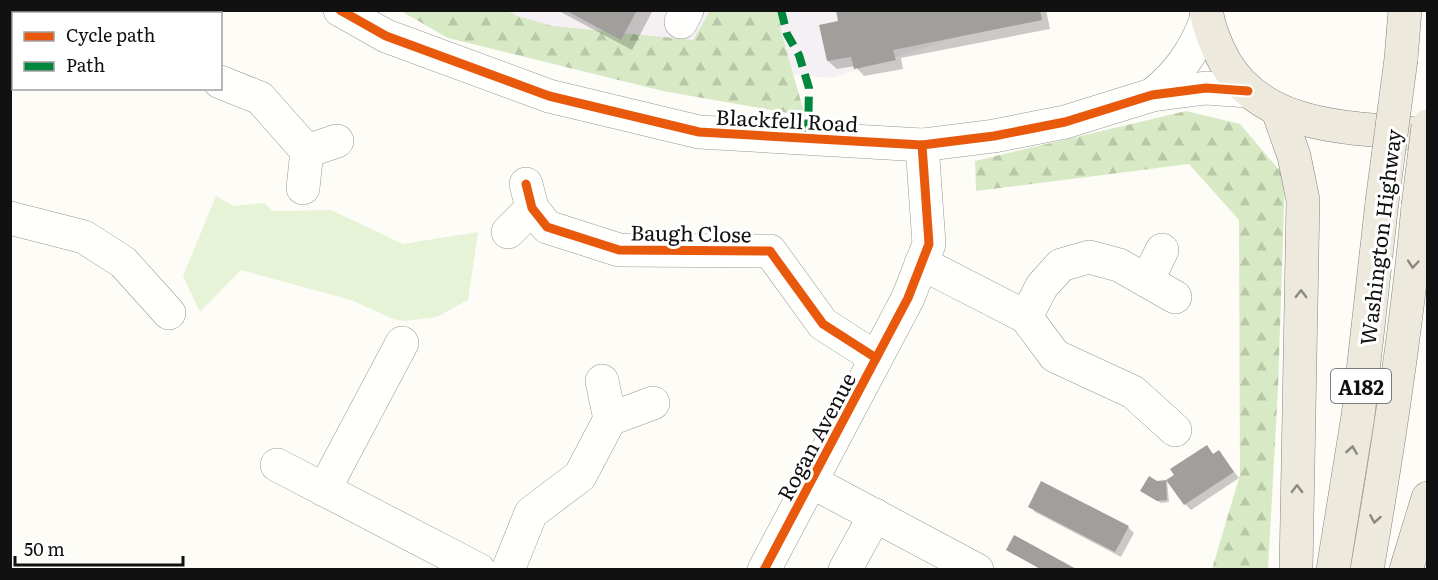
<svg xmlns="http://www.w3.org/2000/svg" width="1438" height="580" font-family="Literata,serif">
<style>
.industrial{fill:#f5f0f3}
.grass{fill:#e7f3d7}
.forest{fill:url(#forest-firs)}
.shadow{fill:#0003}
.building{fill:#a19f9c}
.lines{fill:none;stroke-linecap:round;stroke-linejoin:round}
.minor-casing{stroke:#979795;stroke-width:34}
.major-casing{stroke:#858482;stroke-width:34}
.minor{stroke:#fffffe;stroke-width:33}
.major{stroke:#ede9dc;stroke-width:33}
.major-bridge-casing{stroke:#858482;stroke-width:34;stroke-linecap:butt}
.major-bridge{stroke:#ede9dc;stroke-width:33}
.quiet{stroke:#00873e;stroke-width:8;stroke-dasharray:15 8;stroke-linecap:butt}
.cycleway-casing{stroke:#fff;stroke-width:13}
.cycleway{stroke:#e8590c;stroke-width:9}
.oneway{stroke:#8a8881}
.labels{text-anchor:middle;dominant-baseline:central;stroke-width:6;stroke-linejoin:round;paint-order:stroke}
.shield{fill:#fff;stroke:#585858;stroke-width:1.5}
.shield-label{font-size:20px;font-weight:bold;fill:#111}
.street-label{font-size:21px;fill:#111;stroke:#fff}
</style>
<defs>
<pattern id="forest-firs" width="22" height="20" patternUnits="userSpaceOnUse" patternTransform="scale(1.5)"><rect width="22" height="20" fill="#d8eac5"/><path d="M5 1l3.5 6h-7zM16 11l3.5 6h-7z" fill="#b8c8a8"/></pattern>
</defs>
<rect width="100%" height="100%" fill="#fdfcf7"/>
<polygon class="industrial" points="508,11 1037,11 832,78 678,64 517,16"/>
<polygon class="grass" points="216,196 233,206 264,203 273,211 331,210 403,244 478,232 468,300 437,317 405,321 393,319 351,300 241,270 200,312 183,276"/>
<g class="forest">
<polygon points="401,11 508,11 517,16 553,26 693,40 710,11 777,11 781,31 805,116 663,91 448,38"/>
<polygon points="1186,111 1240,124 1285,177 1278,389 1268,569 1212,569 1240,475 1239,220 1189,164 976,191 975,161"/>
</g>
<g class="shadow">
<polygon points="557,10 653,10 632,50"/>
<polygon points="838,10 1046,10 1050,29 901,58 903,69 864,76 855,66 837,69 828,61 840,22"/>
<polygon points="1219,452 1239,478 1191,510 1185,504 1216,461"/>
<polygon points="1167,481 1169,502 1161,503 1145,493 1157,482"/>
<polygon points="1030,506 1128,527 1134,533 1121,557 1035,512"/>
</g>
<g class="building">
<polygon points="565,10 637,10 621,40"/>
<polygon points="836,10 1040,10 1042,20 893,50 896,60 854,69 851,57 827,61 819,25 838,21"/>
<polygon points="1207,445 1213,454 1219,450 1234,472 1184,505 1166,480 1174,475 1170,469"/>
<polygon points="1149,476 1157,481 1166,480 1167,500 1157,501 1140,491"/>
<polygon points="1041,481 1129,526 1115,552 1028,507"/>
<polygon points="1014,535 1078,570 1042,570 1006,550"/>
</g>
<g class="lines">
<g class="minor-casing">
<g id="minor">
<polyline points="112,10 117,14"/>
<polyline points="340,10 386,36 549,96 699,132 922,145 994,136 1065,122 1152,95 1206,88 1248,91"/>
<polyline points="681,22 687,10"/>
<polyline points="10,29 14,24"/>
<polyline points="220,82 260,98 307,151 303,188"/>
<path d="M1152,95C1179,74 1195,50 1207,18"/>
<polyline points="307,151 337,141"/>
<polyline points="526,184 532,208 547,227 619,250 770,251 823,324 876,358"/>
<polyline points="10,218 84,237 123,262 169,313"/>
<polyline points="508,232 532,208"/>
<polyline points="921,263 1026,317 1055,356 1133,392 1175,430"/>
<polyline points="1147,281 1162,250"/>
<polyline points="1026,317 1042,286 1061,265 1089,257 1119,265 1175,297"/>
<polyline points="610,419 653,403"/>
<polyline points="277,465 479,570"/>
<polyline points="812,482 977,570"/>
<polyline points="324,490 402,343"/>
<polyline points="508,570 531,513 580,476 610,419 602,381"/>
<polyline points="764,570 908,298 929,244 922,145"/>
<polyline points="845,570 875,515"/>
</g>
</g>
<g class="major-casing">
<g id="major">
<path d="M1206,10C1209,29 1216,46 1225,62C1266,132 1356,127 1428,135"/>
<polyline points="1401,59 1405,10"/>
<polyline points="1278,111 1294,156 1303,200 1296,570"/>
<polyline points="1333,570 1358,416 1382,202"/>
<path d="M1367,570C1388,449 1407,328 1418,206"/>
<polyline points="1406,570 1428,498"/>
</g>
</g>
<use href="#minor" class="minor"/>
<use href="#major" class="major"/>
<g class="major-bridge-casing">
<g id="major-bridge">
<polyline points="1382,202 1401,59"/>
<polyline points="1418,206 1428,126"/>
</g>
</g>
<use href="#major-bridge" class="major-bridge"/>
<polyline class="quiet" points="781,10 787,34 799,55 809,88 808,138"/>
<g class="cycleway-casing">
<g id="cycleway">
<polyline points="340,10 386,36 549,96 699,132 922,145 994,136 1065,122 1152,95 1206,88 1248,91"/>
<polyline points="526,184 532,208 547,227 619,250 770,251 823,324 876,358"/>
<polyline points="764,570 908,298 929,244 922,145"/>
</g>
</g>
<use href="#cycleway" class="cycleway"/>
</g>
<defs><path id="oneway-chevron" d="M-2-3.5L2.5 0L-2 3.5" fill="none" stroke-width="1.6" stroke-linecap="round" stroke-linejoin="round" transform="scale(1.5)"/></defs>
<g class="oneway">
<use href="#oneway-chevron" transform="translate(1413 264) rotate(95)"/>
<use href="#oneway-chevron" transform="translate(1301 294) rotate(-89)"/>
<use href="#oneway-chevron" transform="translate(1352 450) rotate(-81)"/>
<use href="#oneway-chevron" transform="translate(1297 489) rotate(-89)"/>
<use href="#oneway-chevron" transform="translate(1375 519) rotate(100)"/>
</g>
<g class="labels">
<rect class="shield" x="1331" y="369" width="60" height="34" rx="4.5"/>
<g class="shield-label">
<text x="1361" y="386">A182</text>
</g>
<g class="street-label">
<text transform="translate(787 119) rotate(3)">Blackfell Road</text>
<text transform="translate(691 232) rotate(1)">Baugh Close</text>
<text transform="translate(1379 237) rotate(-83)">Washington Highway</text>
<text transform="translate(815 436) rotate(-62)">Rogan Avenue</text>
</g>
</g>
<rect width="1438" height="580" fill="none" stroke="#111111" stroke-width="24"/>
<rect x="12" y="12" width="210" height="78" fill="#ffffff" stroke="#a0a0a0" stroke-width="1.5"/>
<rect x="24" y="32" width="30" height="9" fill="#e8590c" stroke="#a0a0a0" stroke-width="1.5"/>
<text x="66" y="42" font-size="18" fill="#111111">Cycle path</text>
<rect x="24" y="62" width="30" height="9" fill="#00873e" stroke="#a0a0a0" stroke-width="1.5"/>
<text x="66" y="72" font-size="18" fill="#111111">Path</text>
<path d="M15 556v9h168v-9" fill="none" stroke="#111111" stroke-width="3"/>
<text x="24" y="556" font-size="18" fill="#111111" stroke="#ffffff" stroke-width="4.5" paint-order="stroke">50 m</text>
</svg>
